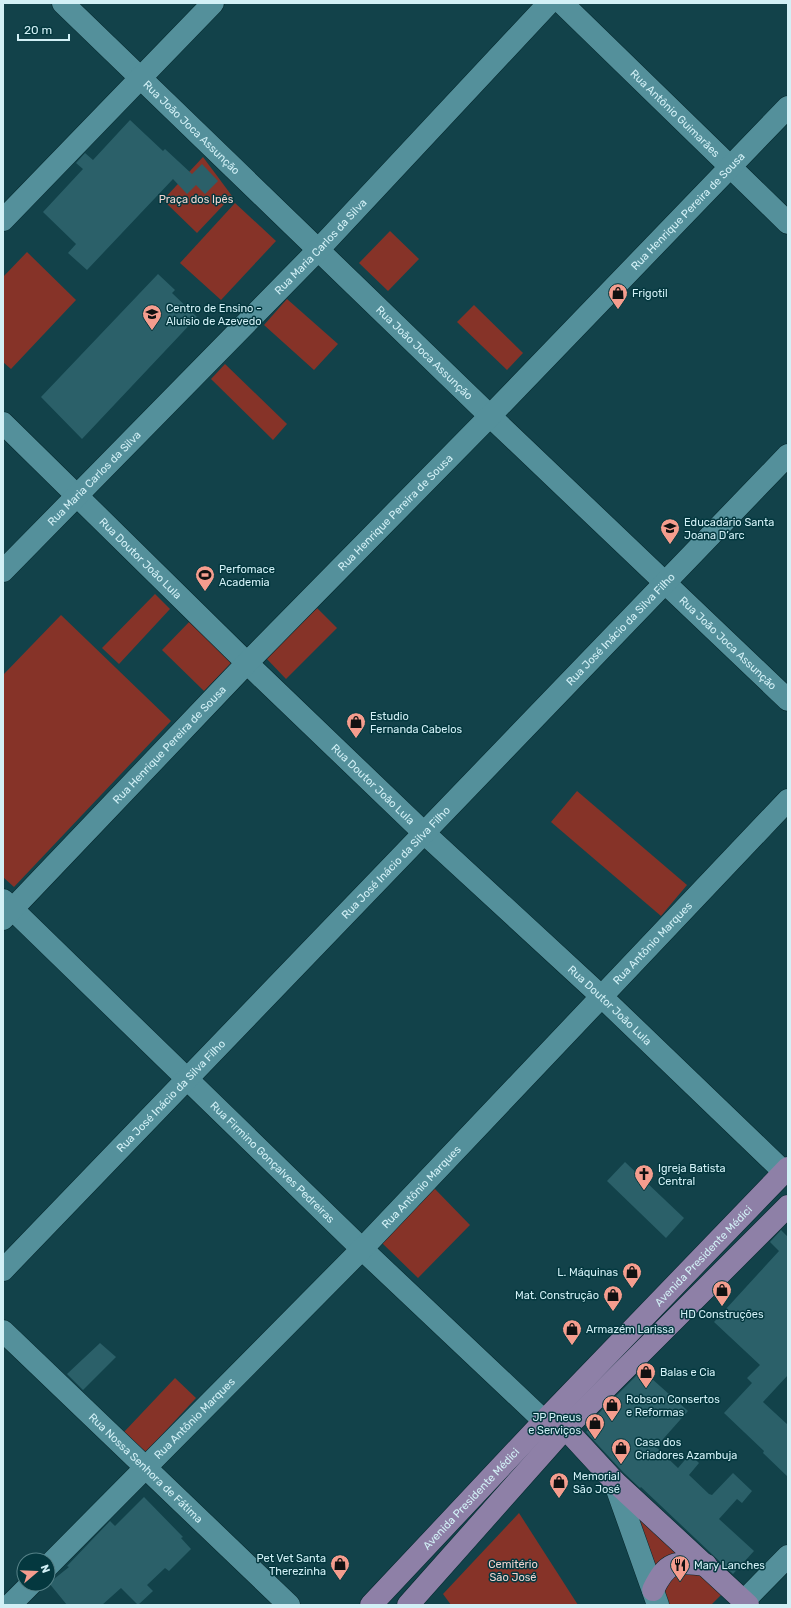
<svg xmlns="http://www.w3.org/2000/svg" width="791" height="1608" font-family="Rubik,sans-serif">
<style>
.green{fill:#863328}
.building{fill:#2b6069}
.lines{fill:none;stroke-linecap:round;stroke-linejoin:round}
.minor-casing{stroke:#05272c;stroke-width:23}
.major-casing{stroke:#05272c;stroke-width:23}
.minor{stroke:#54909b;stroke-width:22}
.major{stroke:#8e80a7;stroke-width:22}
.labels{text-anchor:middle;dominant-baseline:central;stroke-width:3;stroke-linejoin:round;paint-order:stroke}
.street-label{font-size:11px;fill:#d2f0f6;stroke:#04383f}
.park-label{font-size:11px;fill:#f2d4cf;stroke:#04383f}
.poi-label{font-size:11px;fill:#d2f0f6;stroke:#04383f;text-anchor:start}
</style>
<rect width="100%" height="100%" fill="#12424a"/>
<g class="green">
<polygon points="203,157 232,196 197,233 163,200"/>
<polygon points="235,203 276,241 221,300 180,263"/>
<polygon points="390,231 419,259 388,291 359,263"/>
<polygon points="27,252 76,300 11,369 3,362 3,277"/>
<polygon points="287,299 338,344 314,370 264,325"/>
<polygon points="474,305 523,353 507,370 457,322"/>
<polygon points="225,364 287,424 273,440 211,379"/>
<polygon points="155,594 170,609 119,664 102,648"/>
<polygon points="317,608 337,628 286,679 266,658"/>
<polygon points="61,615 171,721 14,887 3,877 3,675"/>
<polygon points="192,619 234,660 204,691 162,650"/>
<polygon points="577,791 687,885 661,916 551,822"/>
<polygon points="434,1188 470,1225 418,1278 381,1242"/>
<polygon points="175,1378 196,1398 146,1452 124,1432"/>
<polygon points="632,1504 723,1593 711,1605 665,1605"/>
<polygon points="519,1513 578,1605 451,1605 443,1594"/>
</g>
<g class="building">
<polygon points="130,120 163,151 165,149 192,174 202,164 218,181 205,194 196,185 187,194 173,179 87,270 68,253 76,244 43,212 83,169 76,163 85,153 93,160"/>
<polygon points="158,274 175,290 172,293 197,317 82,439 41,397"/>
<polygon points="625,1162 684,1218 666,1238 607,1181"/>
<polygon points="781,1230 788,1237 788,1375 763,1402 788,1425 788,1477 763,1453 764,1451 724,1413 752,1383 747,1378 760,1365 714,1322 779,1251 770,1242"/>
<polygon points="100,1343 116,1357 83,1390 67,1374"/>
<polygon points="642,1370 688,1411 656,1447 678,1468 690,1454 699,1463 689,1475 709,1494 712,1495 733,1473 752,1491 742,1503 737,1499 719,1519 754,1551 733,1574 641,1487 640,1488 623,1472 586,1432 591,1427 588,1424"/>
<polygon points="144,1497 183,1537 181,1538 191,1549 169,1571 165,1568 147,1585 153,1591 138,1605 121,1588 102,1605 67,1605 49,1583 69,1567 67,1566 110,1521 115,1526"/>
</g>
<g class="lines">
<g class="minor-casing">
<g id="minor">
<path id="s1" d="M63,3L490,416L788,700"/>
<path id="s2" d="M562,3L788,223"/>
<polyline points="3,220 213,3"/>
<path id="s3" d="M3,423L247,663L423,832L601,996L784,1172"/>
<path id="s4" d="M3,571L318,250L549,3"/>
<path id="s5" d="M3,900L362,1249L544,1421"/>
<path id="s6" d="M3,919L247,663L490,416L788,107"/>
<path id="s7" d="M3,1270L788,455"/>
<path id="s8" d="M3,1331L289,1605"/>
<polyline points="614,1481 658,1605"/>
<path id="s9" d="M48,1566L362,1249L788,800"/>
<polyline points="744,1601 788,1556"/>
<polyline points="10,1605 31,1584"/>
</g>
</g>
<g class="major-casing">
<g id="major">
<polyline points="566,1429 614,1481 748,1605"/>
<path d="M653,1590C667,1561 675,1561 706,1565"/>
<path id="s10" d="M371,1605L544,1421L788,1168"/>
<polyline points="408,1605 560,1434 788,1206"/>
</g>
</g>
<use href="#minor" class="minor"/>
<use href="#major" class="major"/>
</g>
<defs>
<g id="shop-pin" transform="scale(1)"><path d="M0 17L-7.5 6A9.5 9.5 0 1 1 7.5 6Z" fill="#f59d8e" stroke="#04383f"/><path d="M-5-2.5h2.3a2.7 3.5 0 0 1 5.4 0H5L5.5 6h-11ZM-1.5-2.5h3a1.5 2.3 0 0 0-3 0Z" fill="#111"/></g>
<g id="school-pin" transform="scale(1)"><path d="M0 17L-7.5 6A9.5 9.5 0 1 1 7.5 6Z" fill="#f59d8e" stroke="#04383f"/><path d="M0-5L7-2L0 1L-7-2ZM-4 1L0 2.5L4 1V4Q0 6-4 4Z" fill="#111"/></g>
<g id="stadium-pin" transform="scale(1)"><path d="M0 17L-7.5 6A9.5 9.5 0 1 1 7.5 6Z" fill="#f59d8e" stroke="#04383f"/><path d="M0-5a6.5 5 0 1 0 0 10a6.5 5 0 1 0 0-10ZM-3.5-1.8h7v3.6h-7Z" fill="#111"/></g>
<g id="church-pin" transform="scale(1)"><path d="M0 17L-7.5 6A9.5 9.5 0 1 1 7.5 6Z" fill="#f59d8e" stroke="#04383f"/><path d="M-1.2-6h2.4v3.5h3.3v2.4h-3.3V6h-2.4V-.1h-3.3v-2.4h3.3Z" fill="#111"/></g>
<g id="restaurant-pin" transform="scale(1)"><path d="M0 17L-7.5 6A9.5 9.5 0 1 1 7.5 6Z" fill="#f59d8e" stroke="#04383f"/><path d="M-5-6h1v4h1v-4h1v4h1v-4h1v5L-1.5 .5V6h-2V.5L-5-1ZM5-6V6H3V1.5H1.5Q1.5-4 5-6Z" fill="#111"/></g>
</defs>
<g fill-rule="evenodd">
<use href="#shop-pin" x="618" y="293"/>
<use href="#school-pin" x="152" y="314"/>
<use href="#school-pin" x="670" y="528"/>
<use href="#stadium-pin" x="205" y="575"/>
<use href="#shop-pin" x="356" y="722"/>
<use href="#church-pin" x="644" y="1174"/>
<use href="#shop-pin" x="632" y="1272"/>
<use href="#shop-pin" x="722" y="1290"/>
<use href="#shop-pin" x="613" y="1295"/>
<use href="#shop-pin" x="572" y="1329"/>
<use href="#shop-pin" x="646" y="1372"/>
<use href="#shop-pin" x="612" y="1405"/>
<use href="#shop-pin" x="595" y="1423"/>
<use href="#shop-pin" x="621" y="1448"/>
<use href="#shop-pin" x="559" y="1482"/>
<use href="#shop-pin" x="340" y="1564"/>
<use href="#restaurant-pin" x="680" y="1565"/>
</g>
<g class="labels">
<g class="street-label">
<text stroke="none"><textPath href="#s2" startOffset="158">Rua Antônio Guimarães</textPath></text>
<text stroke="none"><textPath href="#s1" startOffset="179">Rua João Joca Assunção</textPath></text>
<text stroke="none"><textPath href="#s6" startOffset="985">Rua Henrique Pereira de Sousa</textPath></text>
<text stroke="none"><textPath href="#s4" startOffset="454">Rua Maria Carlos da Silva</textPath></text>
<text stroke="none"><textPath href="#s1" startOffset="503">Rua João Joca Assunção</textPath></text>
<text stroke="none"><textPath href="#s4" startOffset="130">Rua Maria Carlos da Silva</textPath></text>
<text stroke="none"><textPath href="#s6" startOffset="565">Rua Henrique Pereira de Sousa</textPath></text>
<text stroke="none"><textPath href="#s3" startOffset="193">Rua Doutor João Lula</textPath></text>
<text stroke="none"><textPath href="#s7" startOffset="890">Rua José Inácio da Silva Filho</textPath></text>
<text stroke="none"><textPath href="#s1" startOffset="923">Rua João Joca Assunção</textPath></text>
<text stroke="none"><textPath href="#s6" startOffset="241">Rua Henrique Pereira de Sousa</textPath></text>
<text stroke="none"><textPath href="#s3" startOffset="517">Rua Doutor João Lula</textPath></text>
<text stroke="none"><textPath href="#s7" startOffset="566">Rua José Inácio da Silva Filho</textPath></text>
<text stroke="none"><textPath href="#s9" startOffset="868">Rua Antônio Marques</textPath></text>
<text stroke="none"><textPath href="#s3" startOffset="841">Rua Doutor João Lula</textPath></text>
<text stroke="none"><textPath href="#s7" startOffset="242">Rua José Inácio da Silva Filho</textPath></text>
<text stroke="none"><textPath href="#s5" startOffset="376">Rua Firmino Gonçalves Pedreiras</textPath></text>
<text stroke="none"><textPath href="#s9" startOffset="532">Rua Antônio Marques</textPath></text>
<text stroke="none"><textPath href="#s10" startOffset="482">Avenida Presidente Médici</textPath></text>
<text stroke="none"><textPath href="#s9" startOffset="208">Rua Antônio Marques</textPath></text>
<text stroke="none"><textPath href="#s8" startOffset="198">Rua Nossa Senhora de Fátima</textPath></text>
<text stroke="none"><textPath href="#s10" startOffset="146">Avenida Presidente Médici</textPath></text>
</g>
<g class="park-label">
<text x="196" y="199">Praça dos Ipês</text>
<text x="513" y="1564">Cemitério<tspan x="513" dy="13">São José</tspan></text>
</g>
<g class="poi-label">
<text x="632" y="293">Frigotil</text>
<text x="166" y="308">Centro de Ensino -<tspan x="166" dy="13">Aluísio de Azevedo</tspan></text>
<text x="684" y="522">Educadário Santa<tspan x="684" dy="13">Joana D’arc</tspan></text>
<text x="219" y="569">Perfomace<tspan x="219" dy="13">Academia</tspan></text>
<text x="370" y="716">Estudio<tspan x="370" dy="13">Fernanda Cabelos</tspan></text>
<text x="658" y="1168">Igreja Batista<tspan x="658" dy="13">Central</tspan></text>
<text x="618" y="1272" text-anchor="end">L. Máquinas</text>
<text x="599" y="1295" text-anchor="end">Mat. Construção</text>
<text x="722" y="1314" text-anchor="middle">HD Construções</text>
<text x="586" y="1329">Armazém Larissa</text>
<text x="660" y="1372">Balas e Cia</text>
<text x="626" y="1399">Robson Consertos<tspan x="626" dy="13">e Reformas</tspan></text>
<text x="581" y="1417" text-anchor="end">JP Pneus<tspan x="581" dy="13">e Serviços</tspan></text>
<text x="635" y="1442">Casa dos<tspan x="635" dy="13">Criadores Azambuja</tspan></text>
<text x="573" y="1476">Memorial<tspan x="573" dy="13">São José</tspan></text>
<text x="326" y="1558" text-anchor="end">Pet Vet Santa<tspan x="326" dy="13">Therezinha</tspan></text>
<text x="694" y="1565">Mary Lanches</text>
</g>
</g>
<rect width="791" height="1608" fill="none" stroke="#d2f0f6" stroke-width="8"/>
<g transform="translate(36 1572) rotate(71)"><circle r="19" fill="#04383f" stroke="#568288"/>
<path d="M0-3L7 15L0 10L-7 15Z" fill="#f59d8e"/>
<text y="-6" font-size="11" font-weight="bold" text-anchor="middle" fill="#d2f0f6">N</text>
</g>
<path d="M18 34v6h51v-6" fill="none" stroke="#d2f0f6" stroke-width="2"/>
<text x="24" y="34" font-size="12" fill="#d2f0f6" stroke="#04383f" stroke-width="3" paint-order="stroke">20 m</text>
</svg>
